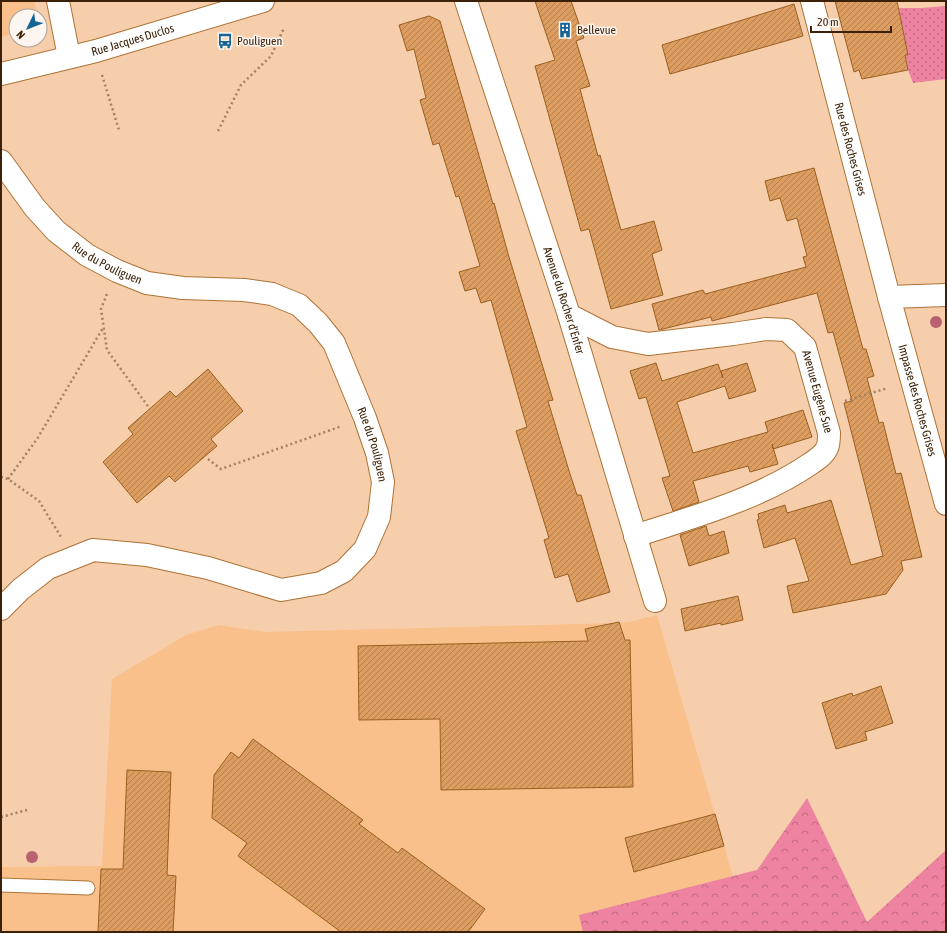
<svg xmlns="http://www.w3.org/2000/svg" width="947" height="933" font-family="'Asap Condensed',sans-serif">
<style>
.built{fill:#f9c08c}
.grass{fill:url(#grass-dots)}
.forest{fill:url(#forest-crowns)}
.building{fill:url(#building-hatch);stroke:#9a5f20}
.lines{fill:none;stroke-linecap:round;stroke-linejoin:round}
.lane-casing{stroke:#ae7235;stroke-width:15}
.street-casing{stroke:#ae7235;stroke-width:24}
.secondary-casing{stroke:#ae7235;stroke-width:24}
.path{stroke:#a38162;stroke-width:2.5;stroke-dasharray:2 3;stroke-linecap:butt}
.lane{stroke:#fff;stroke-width:13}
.street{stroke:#fff;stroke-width:22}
.secondary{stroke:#fff;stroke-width:22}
.tree{fill:#b86170}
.labels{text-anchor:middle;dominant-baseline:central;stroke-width:3;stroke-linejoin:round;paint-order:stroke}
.poi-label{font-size:12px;fill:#3a2107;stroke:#fdf6f0;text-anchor:start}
.street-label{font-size:12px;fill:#3a2107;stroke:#fdf6f0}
</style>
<defs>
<pattern id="grass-dots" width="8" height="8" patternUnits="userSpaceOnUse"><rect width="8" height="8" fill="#ed83a0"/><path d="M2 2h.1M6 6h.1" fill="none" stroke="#c16b80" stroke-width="1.8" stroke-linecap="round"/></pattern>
<pattern id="forest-crowns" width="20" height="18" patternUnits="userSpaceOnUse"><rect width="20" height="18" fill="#ed83a0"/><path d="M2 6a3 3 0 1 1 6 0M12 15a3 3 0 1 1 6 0" fill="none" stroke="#c16b80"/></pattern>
<pattern id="building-hatch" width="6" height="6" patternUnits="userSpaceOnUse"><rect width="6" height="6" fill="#dd9d61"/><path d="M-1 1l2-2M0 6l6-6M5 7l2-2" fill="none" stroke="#b4804e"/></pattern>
</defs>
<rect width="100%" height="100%" fill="#f6ceab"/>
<g class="built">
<polygon points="1,1 34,1 38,16 16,16 16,33 1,37"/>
<polygon points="657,615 749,932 1,932 1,867 102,866 112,679 186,635 219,625 265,632 617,623 633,621"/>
</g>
<polygon class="grass" points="946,6 946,79 913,83 908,70 899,8 921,8"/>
<polygon class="forest" points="807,798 867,922 946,850 946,932 583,932 579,915 757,870"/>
<g class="building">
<polygon points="535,1 571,1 584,38 576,41 590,86 580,89 598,156 600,155 621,230 654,221 662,250 652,254 663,295 611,309 589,229 581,231 535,66 555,60"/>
<polygon points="835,1 897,1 908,55 905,55 908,70 862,79 859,70 854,72"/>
<polygon points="794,4 803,36 670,74 662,45"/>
<polygon points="429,16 440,21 493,204 494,203 509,257 553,400 548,401 570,474 577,495 581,495 610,592 577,602 568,574 555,578 544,540 549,538 516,431 527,427 491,300 481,303 476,288 465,291 459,272 480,266 459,196 456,197 439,143 433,145 420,100 426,98 414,49 407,51 399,25"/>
<polygon points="814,168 863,349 866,349 874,376 867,378 879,423 883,422 896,474 901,473 922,557 901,561 903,570 886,594 793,613 787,586 809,581 795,538 764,548 757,520 759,519 758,514 785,505 787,513 831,500 851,565 883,556 844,403 852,401 833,332 828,333 817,293 712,321 711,317 659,330 652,304 703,290 705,294 806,267 803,257 807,256 797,218 787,221 780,198 770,201 765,181"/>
<polygon points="656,363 662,381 718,364 723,378 721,371 747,363 756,391 729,399 725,386 677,402 693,453 768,432 765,422 803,410 812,437 773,449 772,444 778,464 750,472 748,466 693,481 699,502 673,511 662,478 670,476 646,397 639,399 630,371"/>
<polygon points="208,369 243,411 211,439 217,446 175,482 169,476 137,503 103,462 133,434 128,428 170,391 176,397"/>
<polygon points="706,526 709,536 724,531 729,553 689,566 680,535"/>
<polygon points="738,596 743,620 721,625 721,623 685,631 681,609"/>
<polygon points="619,622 625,640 630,640 633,787 441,790 440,719 359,720 358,646 588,641 585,629"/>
<polygon points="881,686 893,723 865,732 867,740 836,749 822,703 852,693 853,696"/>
<polygon points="253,739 363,820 359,824 398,853 402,848 485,909 468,932 341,932 238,856 247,843 212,818 214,775 231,752 239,758"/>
<polygon points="127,770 171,772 167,875 176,876 173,932 98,932 101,869 123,869"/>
<polygon points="715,814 724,846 634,872 625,838"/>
</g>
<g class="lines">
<g class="lane-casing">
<polyline id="lane" points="1,885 88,888"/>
</g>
<g class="street-casing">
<g id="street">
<polyline points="58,1 69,57"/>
<path id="s1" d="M466,1L569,315L655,601"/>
<path id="s2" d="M812,1L889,297L946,504"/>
<path id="s3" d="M1,161L35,208L56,231L87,255L117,271L147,283L183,288L244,290L272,294L299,305L318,323L334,343L365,418L377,453L383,482L379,517L365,549L344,571L321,583L281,590L208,568L147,555L93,550L48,568L21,589L1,609"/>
<polyline points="889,297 946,295"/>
<path id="s4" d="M569,315L612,337L648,344L733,334L766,329L787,330L805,347L829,433C829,437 829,444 827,448C824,455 816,460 810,464C759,499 693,517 635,536"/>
</g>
</g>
<g class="secondary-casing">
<g id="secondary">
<path id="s5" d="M1,74L96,51L263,1"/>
</g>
</g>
<g class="path">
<polyline points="102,75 119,130"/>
<polyline points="218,131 241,85 271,56 284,28"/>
<polyline points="107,294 101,309 107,350 150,409"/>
<polyline points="845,401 888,388"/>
<polyline points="208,459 221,469 342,426"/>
<polyline points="1,477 8,479 39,501 61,537"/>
<polyline points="8,479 37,439 103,328"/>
<polyline points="1,817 27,810"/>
</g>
<use href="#lane" class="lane"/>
<use href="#street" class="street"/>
<use href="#secondary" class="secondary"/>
</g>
<g class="tree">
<circle cx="936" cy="322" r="6"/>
<circle cx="32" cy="857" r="6"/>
</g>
<defs>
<g id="building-bare" transform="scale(1.2)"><path d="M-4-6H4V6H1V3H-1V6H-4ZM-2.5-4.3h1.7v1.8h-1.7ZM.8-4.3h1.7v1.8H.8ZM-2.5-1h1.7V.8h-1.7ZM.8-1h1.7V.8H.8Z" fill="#166497" stroke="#fdf6f0" stroke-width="2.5" paint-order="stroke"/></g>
<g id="bus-bare" transform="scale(1.2)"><path d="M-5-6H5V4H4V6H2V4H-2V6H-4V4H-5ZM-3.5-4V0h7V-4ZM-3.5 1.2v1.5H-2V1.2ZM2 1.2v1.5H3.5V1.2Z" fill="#166497" stroke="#fdf6f0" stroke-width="2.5" paint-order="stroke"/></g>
</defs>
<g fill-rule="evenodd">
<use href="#building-bare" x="565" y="30"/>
<use href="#bus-bare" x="225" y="41"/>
</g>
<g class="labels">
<g class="poi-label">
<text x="577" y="30">Bellevue</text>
<text x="237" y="41">Pouliguen</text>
</g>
<g class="street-label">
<text stroke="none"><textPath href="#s5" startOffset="136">Rue Jacques Duclos</textPath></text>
<text stroke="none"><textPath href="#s2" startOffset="153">Rue des Roches Grises</textPath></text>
<text stroke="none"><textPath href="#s3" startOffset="150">Rue du Pouliguen</textPath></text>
<text stroke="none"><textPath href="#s1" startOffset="315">Avenue du Rocher d'Enfer</textPath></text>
<text stroke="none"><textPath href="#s4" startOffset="296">Avenue Eugène Sue</textPath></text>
<text stroke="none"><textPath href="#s2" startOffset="413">Impasse des Roches Grises</textPath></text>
<text stroke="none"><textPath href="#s3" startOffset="510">Rue du Pouliguen</textPath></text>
</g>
</g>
<rect width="947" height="933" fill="none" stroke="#3a2107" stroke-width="4"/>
<g transform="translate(28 28) rotate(227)"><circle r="19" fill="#fdf6f0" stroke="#afa193"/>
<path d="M0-3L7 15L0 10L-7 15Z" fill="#166497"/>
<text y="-6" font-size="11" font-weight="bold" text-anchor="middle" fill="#3a2107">N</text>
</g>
<path d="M811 26v6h80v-6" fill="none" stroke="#3a2107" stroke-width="2"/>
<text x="817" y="26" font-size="12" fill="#3a2107" stroke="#fdf6f0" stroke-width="3" paint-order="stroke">20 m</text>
</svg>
